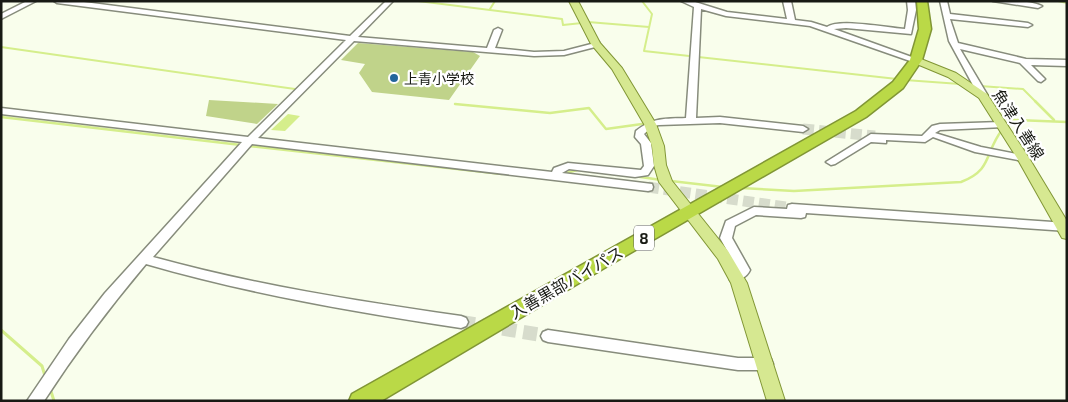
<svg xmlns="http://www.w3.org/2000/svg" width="1068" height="402" font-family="'Exo 2','Noto Sans JP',sans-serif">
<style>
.green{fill:#c0d38a}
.water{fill:#d5ee8b}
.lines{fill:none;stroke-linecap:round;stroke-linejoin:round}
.stream-far2{stroke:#d5ee8b;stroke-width:2}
.stream-far1{stroke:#d5ee8b;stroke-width:2.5}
.stream{stroke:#d5ee8b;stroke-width:3}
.minor-tunnel-far1{stroke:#d7dccc;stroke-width:11;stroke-dasharray:11 5;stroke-linecap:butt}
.minor-tunnel{stroke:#d7dccc;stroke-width:14;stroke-dasharray:14 7;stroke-linecap:butt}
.minor-casing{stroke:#878c7c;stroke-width:3}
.major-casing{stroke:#819635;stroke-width:2}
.highway-casing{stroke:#819635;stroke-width:3}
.minor{fill:#fff;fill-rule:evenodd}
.major{fill:#d6e891;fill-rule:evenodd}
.highway{fill:#bad947;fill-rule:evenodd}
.poi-dot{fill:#23659b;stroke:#fff;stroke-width:2}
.labels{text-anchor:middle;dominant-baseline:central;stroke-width:4.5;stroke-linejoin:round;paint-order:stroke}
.far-poi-label{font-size:14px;fill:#181a14;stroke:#fff;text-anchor:start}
.shield{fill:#fff;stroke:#5d5f5a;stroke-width:1}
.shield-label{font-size:15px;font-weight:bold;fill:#181a14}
.street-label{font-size:16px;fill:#181a14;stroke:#fff}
</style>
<rect width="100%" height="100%" fill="#f9feec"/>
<g class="green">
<polygon points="358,43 473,52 480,56 449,100 372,92 359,73 365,64 341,60"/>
<polygon points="209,100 278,104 257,124 206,116"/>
</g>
<polygon class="water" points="288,114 300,116 285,131 271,130"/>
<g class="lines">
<g class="stream-far2">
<polyline points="418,1 562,19 563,25 582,23"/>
<polyline points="642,1 652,14 644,51 897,79"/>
<polyline points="1058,1 1067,3"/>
<polyline points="490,9 495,1"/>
<polyline points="588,22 649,27"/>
<polyline points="1,47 295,89"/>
<polyline points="905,80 960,84"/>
<polyline points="980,86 1023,89 1036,102"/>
</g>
<g class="stream-far1">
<polyline points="1035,101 1054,120"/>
<polyline points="455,104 550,113 589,108 606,129 642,124"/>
<polyline points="1,117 241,145"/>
<polyline points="1006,126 1014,120 1067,122"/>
<polyline points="249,146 502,174"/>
<polyline points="563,174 577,170"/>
<polyline points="634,176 661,180"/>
<polyline points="671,181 723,187"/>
<path d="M741,188L794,191L961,182C993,170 984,153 1002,130"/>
</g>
<g class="stream">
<polyline points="1,330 42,366 45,376"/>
<polyline points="50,388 54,401"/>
</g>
<g class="minor-tunnel-far1">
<polyline points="803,129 875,136"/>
<polyline points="648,187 792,208"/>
</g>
<polyline class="minor-tunnel" points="461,322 548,336"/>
<g class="minor-casing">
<g id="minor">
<polygon points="27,1 36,1 1,19 1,14"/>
<path d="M54,1H76L350,36L386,1H393L358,37L487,48L494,30L498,28L502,30L495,48L534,52L564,51L599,42V46L564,55L534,56L354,41L258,138L552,172L554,168L568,163L641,170L644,166L641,144L635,137L636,131C653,117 665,119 686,118L694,7L681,1H692L727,12L787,19L783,1H791L795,20L811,22L827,27C840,18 887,28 905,29L908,10L907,1H915L916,10L911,34L846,28L834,29L920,60L919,62H913L810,26L726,16L701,9L696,118L720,117L803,126L808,129L803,132L720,123L659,125L653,126L644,134L651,143L654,166L648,175L635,177L569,169L562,173L652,184L653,187L652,190L648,191L252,144L153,257C254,285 357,301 461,316L466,318L468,322L466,326L461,328C355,312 250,294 146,264C109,308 75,353 44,401H27L69,339L105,293L242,142L1,114V108L248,137L346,40L57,3Z"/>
<polygon points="940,1 947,1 950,14 1028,23 1032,25 1028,27 950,19 958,43 1026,59 1067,60 1067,66 1031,65 1045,79 1041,82 1038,81 1020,63 960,49 988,96 983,99 980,98 949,41"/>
<path d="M993,1C1007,1 1030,0 1042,6L1038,8Z"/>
<polygon points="1001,122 1006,125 1004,127 940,130 935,133 981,147 1027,156 1028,158 1027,160 1023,161 975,152 933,137 925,142 886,140 886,143 871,142 835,164 831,165 826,162 871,134 922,136 932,126 940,124"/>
<path d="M792,204L1067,223V231L806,213L805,217L801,218L756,215L735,226L732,238L750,270C747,277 738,282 730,280L729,276L737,268L720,238L726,221L754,207L787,209L788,205Z"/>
<polygon points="548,330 738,358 766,358 771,359 773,364 771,369 766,370 738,370 548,342 543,340 541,336 543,332"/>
</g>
</g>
<g class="major-casing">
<g id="major">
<polygon points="569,1 578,1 600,43 622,68 656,124 664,146 666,165 672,181 728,251 747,283 785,401 767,401 731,283 718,259 659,182 654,165 652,146 644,124 612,69 591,44"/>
<polygon points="916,57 956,73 987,94 1029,158 1067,221 1067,239 1062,238 1017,158 979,98 948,77 912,62 911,60"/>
</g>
</g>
<g class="highway-casing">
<polygon id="highway" points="917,1 927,1 931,29 922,60 903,88 866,117 606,267 381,401 349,401 352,394 856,111 893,82 910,60 919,29"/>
</g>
<use href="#minor" class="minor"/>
<use href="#major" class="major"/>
<use href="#highway" class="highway"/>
</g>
<circle class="poi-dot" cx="394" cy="78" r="5"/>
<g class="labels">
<g class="far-poi-label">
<text x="404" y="78">上青小学校</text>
</g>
<rect class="shield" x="634" y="225.5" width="20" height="25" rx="4"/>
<g class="shield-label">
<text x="644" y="238">8</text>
</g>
<g class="street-label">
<text transform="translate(1019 124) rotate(57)">魚津入善線</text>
<text transform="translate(566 282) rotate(-30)">入善黒部バイパス</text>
</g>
</g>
<rect width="1068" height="402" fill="none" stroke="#181a14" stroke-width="5"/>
</svg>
